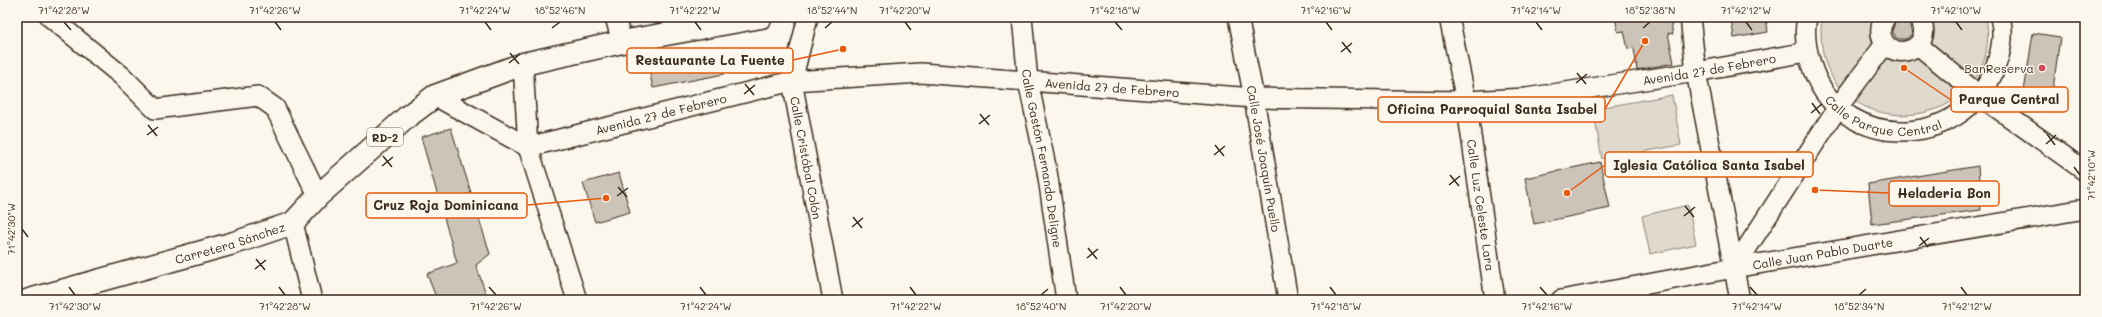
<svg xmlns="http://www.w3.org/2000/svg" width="2102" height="317" font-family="Mali,sans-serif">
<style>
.built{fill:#ede8dd}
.green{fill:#dfd9ce;stroke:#8d8276}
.building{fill:#ccc4b9;stroke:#3b2a1e}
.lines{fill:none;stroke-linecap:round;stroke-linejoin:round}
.minor-casing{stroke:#3b2a1e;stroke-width:22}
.major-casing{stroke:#3b2a1e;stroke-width:25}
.minor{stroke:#fbf7ec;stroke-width:19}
.major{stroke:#fbf7ec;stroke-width:22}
.ticks{fill:none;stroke:#3b2a1e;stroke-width:1.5}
.poi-dot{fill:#d1495b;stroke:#fbf7ec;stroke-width:1.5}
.labels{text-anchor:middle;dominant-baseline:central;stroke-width:3;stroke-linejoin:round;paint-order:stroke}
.shield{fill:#fbf7ec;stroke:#75685c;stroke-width:1}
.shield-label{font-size:11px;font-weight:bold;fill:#3b2a1e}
.poi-label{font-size:12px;fill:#3b2a1e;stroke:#fbf7ec;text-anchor:end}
.street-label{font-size:12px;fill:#3b2a1e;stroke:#fbf7ec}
.leader{fill:none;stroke:#e8590c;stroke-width:1.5}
.callout-dot{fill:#e8590c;stroke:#fbf7ec;stroke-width:1.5}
.callout{fill:#fbf7ec;stroke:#e8590c;stroke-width:1.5}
.callout-label{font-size:13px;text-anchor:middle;font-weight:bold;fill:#3b2a1e}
.neatline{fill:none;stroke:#3b2a1e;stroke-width:1.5}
.ticks-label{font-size:10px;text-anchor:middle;fill:#3b2a1e}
</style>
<rect width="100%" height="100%" fill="#fbf7ec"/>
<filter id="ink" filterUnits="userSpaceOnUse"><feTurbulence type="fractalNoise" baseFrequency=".025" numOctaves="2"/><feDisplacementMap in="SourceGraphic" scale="8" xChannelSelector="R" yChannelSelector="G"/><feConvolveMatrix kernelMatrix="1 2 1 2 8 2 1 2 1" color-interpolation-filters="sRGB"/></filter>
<g filter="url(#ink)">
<polygon class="built" points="620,17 713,17 624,33"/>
<g class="green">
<path d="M1822,17H1986C2008,142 1805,153 1822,17Z"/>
<polygon points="1672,95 1681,145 1602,159 1593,109"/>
<polygon points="1688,205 1696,244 1650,254 1642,216"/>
</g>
<g class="building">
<polygon points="1615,17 1670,17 1673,34 1668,33 1674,63 1637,70 1634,48 1628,49 1624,31 1618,32"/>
<polygon points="1731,17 1766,17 1768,32 1734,38"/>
<polygon points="1897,17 1908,17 1912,34 1906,39 1897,39 1892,31"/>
<polygon points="2033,33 2060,37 2051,104 2023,98"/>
<polygon points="719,47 724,74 653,88 647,61"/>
<polygon points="451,128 490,254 476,265 487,297 472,300 437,300 427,274 457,263 421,137"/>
<polygon points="1600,162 1610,208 1534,224 1525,178"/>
<polygon points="1978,166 1981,210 1872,224 1868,184"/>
<polygon points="619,173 630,212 595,222 583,183"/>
</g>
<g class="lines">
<g class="minor-casing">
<g id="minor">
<polyline points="50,17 122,76 155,109 258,96 275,108 318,196"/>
<polyline points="615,17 622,42"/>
<path id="s1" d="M808,17L792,81L833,300"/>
<path id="s2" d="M1022,17L1028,81L1047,171L1066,300"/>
<path id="s3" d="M1238,17L1254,98L1288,300"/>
<path id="s4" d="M1449,17L1466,101L1495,300"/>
<polyline points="1690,17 1696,72 1740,300"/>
<path id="s5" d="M1807,17C1803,36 1807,53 1813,70C1845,157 1971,148 1997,62C2002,48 2004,32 2000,17"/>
<path d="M1886,17C1882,22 1880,28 1881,34C1887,66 1939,50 1919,17"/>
<polyline points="1918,45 1980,96 2085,171"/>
<polyline points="523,64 528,147 577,300"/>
<path id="s6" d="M435,96L528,147L792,81L921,73L1254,98L1466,101L1526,98L1696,72L1807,52"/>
<polyline points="293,223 312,300"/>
<polyline points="1734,268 1838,107 1885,44"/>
<path id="s7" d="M1561,300L1734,268L2085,209"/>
</g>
</g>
<g class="major-casing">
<g id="major">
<path id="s8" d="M29,300L234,243L293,223L318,196L407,117L435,96L523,64L622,42L761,17"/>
</g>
</g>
<use href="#minor" class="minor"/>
<use href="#major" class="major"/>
</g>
</g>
<path class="ticks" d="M64,22L71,30M275,22L281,30M485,22L491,30M695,22L701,30M905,22L911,30M1115,22L1122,30M1326,22L1332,30M1536,22L1542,30M1746,22L1752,30M1956,22L1962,30M552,28L560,22M825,28L832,22M1643,28L1650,22M1342,42L1351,53M1341,52L1352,43M510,53L519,64M509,63L520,54M1577,73L1586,84M1576,83L1587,74M745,84L754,95M744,94L755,85M1812,103L1820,114M1811,113L1822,104M980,114L989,125M979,124L990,115M148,125L157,136M2047,134L2055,145M147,135L158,127M2046,144L2056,135M1215,145L1224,156M1214,155L1225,146M383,156L392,167M382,166L393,157M2074,167L2080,175M1450,175L1459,186M1449,185L1460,176M618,187L627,197M617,196L628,188M1685,206L1694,217M1684,216L1695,207M853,217L862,228M852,227L863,218M22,229L28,237M1920,237L1928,247M1919,246L1929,238M1088,248L1097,259M1087,258L1098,249M256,259L265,270M255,269L266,260M69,287L75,295M279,287L285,295M489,287L496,295M700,287L706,295M910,287L916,295M1120,287L1126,295M1330,287L1336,295M1540,287L1547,295M1750,287L1757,295M1961,287L1967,295M1041,295L1048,289M1859,295L1866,289"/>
<circle class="poi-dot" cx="2042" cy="68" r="4"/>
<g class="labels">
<rect class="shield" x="367" y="128" width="36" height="18" rx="3"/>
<g class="shield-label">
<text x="385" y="137">RD-2</text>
</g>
<g class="poi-label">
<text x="2034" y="68">BanReserva</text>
</g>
<g class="street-label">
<text stroke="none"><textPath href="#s6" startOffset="1299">Avenida 27 de Febrero</textPath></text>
<text stroke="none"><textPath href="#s6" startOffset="699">Avenida 27 de Febrero</textPath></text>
<text stroke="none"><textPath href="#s5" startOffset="147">Calle Parque Central</textPath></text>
<text stroke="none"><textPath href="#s6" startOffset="243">Avenida 27 de Febrero</textPath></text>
<text stroke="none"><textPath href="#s1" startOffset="144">Calle Cristóbal Colón</textPath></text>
<text stroke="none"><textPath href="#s3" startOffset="144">Calle José Joaquín Puello</textPath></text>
<text stroke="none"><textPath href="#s2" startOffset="143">Calle Gastón Fernando Deligne</textPath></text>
<text stroke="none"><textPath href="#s4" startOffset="191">Calle Luz Celeste Lara</textPath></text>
<text stroke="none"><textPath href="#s8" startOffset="209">Carretera Sánchez</textPath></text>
<text stroke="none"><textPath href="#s7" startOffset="266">Calle Juan Pablo Duarte</textPath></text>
</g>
</g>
<path class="leader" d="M843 49L793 60M1904 68L1951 100M1645 41L1605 109M1567 193L1605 165M1815 190L1889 193M606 198L527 205"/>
<g class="callout-dot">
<circle cx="843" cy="49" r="4"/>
<circle cx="1904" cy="68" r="4"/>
<circle cx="1645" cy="41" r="4"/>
<circle cx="1567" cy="193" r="4"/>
<circle cx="1815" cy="190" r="4"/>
<circle cx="606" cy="198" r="4"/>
</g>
<g class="callout">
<rect x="627" y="48" width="166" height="25" rx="4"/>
<rect x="1951" y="87" width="117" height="25" rx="4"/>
<rect x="1378" y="97" width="227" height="25" rx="4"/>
<rect x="1605" y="152" width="208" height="25" rx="4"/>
<rect x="1889" y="181" width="110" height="25" rx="4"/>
<rect x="366" y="193" width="161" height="25" rx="4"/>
</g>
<g class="callout-label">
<text x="710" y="65">Restaurante La Fuente</text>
<text x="2009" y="104">Parque Central</text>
<text x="1492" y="114">Oficina Parroquial Santa Isabel</text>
<text x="1709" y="170">Iglesia Católica Santa Isabel</text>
<text x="1944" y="198">Heladeria Bon</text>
<text x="446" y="210">Cruz Roja Dominicana</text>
</g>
<rect width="2102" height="317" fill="none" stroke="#fbf7ec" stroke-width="44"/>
<rect x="22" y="22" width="2058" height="273" class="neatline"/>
<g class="ticks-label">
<text x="64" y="14">71°42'28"W</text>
<text x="275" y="14">71°42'26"W</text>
<text x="485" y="14">71°42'24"W</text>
<text x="560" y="14">18°52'46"N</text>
<text x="695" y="14">71°42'22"W</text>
<text x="832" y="14">18°52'44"N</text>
<text x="905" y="14">71°42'20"W</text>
<text x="1115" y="14">71°42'18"W</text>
<text x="1326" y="14">71°42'16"W</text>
<text x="1536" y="14">71°42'14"W</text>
<text x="1650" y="14">18°52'38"N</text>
<text x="1746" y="14">71°42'12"W</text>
<text x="1956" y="14">71°42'10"W</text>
<text transform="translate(2091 175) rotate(-90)" y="4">71°42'10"W</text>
<text transform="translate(11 229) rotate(-90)" y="4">71°42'30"W</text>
<text x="75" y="310">71°42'30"W</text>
<text x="285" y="310">71°42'28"W</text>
<text x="496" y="310">71°42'26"W</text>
<text x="706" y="310">71°42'24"W</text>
<text x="916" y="310">71°42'22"W</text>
<text x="1041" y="310">18°52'40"N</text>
<text x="1126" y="310">71°42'20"W</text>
<text x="1336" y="310">71°42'18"W</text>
<text x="1547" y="310">71°42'16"W</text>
<text x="1757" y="310">71°42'14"W</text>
<text x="1859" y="310">18°52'34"N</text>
<text x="1967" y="310">71°42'12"W</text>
</g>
</svg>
